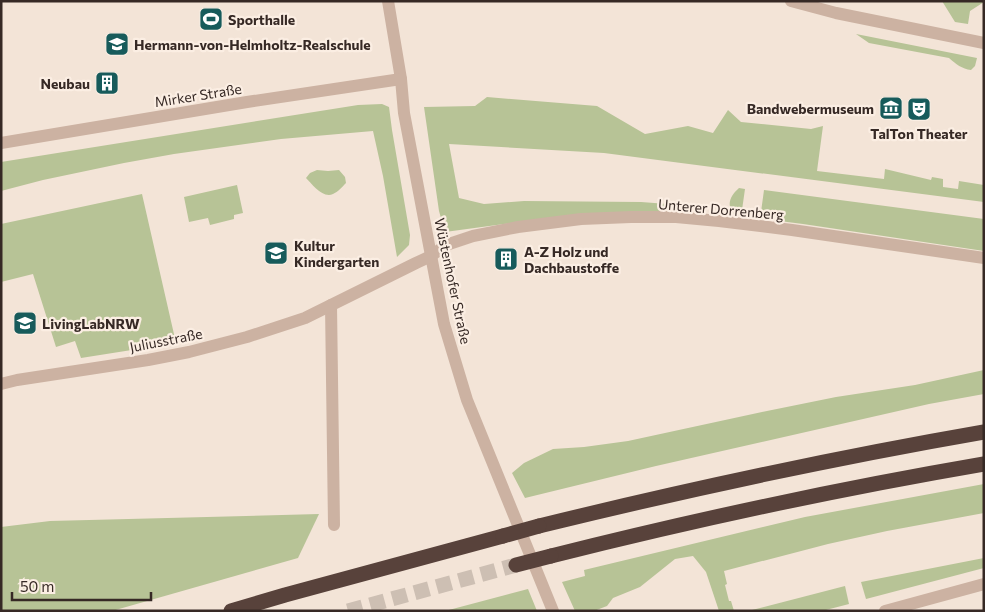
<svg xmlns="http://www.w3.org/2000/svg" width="985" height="612" font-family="Commissioner,sans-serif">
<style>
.green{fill:#b7c396}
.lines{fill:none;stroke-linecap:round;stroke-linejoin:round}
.highway-tunnel{stroke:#cdbfb3;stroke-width:15;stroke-dasharray:15 8;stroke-linecap:butt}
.minor{stroke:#ccb2a2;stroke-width:12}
.highway{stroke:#58423b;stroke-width:15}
.highway-bridge{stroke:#58423b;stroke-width:15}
.labels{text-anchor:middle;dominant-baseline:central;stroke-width:4.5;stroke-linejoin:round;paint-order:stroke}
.poi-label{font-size:14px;font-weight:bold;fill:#362925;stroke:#fbeee3;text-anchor:start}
.street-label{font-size:14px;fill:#362925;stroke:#fbeee3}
</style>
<rect width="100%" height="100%" fill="#f3e4d7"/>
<g class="green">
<polygon points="942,1 984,1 984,2 970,11 968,24 955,22"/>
<path d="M856,34L977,58L975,66L971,70C962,69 956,64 949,58L869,43Z"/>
<polygon points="487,97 597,106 645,134 688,126 713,133 728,110 741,122 811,129 823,126 817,171 884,179 885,169 931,180 932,177 943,179 943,187 958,189 959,181 984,185 984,202 604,153 449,144 459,198 484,204 524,201 641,202 694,206 693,212 658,211 504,224 445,232 439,211 424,107 475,106"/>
<polygon points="382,104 389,107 392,130 410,235 409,245 397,257 383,176 373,131 281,139 174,154 124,163 43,180 1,191 1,162 358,105"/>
<path d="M317,170L328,171L339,170L345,177L346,183C342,187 338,192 333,194C323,199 312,184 306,178L310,173Z"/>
<polygon points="237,185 243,213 234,215 234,219 210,225 208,218 189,222 184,197"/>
<path d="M739,188L745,189L742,210L761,212L764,190L984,219V251L803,224L734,215C726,205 730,196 739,188Z"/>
<polygon points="142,194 176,343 81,358 75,341 56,347 33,274 1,282 1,224"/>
<polygon points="984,370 984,394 929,404 656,466 525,498 512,473 524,463 553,449 584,447 628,441 762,412 836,397 915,385"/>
<polygon points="984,484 984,513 887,531 828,544 724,571 727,584 725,585 729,601 731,601 734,611 719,611 706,572 693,556 675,559 640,587 613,598 607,606 594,611 575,611 562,582 585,576 584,570 805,517"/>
<polygon points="319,514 298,558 112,611 1,611 1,527 50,521"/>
<polygon points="984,558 984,568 866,599 861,582"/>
<polygon points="845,586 849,604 822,611 748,611"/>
<polygon points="528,589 537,611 445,611"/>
</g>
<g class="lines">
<polyline class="highway-tunnel" points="348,611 516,565"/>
<g class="minor">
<polyline points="388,1 401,79 404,113 444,324 467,400 553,611"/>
<polyline points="791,1 836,13 984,43"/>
<polyline points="1,143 247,102 401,79"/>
<polyline points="331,305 334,525"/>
<polyline points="1,384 17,380 148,360 189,352 247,337 305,318 416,263 431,256 446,245 473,236 518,227 581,219 631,217 676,217 719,221 792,230 984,258"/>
<polyline points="885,611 984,584"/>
</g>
<g class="highway">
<path d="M539,526C686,490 834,458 984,432"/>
<path d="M551,556C694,520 838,489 984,464"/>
<polyline points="231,611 285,595 503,536"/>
</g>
<g class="highway-bridge">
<polyline points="503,536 539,526"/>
<polyline points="516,565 551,556"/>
</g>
</g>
<defs>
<g id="stadium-square" transform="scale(1.25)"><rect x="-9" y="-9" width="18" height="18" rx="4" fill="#175b5b" stroke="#fbeee3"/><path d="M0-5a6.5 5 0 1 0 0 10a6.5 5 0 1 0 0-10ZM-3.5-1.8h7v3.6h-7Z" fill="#fff"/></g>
<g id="school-square" transform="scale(1.25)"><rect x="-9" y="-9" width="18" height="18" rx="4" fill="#175b5b" stroke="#fbeee3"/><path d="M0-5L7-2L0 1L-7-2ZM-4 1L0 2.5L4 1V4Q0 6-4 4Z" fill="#fff"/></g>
<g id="building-square" transform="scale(1.25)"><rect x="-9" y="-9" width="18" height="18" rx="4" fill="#175b5b" stroke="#fbeee3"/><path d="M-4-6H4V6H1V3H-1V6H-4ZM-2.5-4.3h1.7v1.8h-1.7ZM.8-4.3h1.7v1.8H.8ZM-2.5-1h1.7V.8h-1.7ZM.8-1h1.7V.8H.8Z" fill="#fff"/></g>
<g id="museum-square" transform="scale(1.25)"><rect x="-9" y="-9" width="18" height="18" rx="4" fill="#175b5b" stroke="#fbeee3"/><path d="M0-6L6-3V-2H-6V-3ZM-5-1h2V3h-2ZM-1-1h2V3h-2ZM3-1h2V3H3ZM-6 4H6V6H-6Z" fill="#fff"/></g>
<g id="theatre-square" transform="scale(1.25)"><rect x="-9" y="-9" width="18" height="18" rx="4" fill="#175b5b" stroke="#fbeee3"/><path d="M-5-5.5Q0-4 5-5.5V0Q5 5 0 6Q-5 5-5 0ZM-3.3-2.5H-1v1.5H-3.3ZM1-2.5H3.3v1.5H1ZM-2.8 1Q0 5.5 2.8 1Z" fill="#fff"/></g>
<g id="university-square" transform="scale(1.25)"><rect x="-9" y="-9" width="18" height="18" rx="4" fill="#175b5b" stroke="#fbeee3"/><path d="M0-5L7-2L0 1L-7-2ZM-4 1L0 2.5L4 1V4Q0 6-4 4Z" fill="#fff"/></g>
</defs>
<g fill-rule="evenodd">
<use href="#stadium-square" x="211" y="19"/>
<use href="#school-square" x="117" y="44"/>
<use href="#building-square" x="107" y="83"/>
<use href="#museum-square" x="891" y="108"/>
<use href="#theatre-square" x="919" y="109"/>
<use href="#school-square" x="276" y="253"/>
<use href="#building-square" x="506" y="259"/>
<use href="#university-square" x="25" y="323"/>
</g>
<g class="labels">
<g class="poi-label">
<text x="228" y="19">Sporthalle</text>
<text x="134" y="44">Hermann-von-Helmholtz-Realschule</text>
<text x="90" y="83" text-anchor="end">Neubau</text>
<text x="874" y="108" text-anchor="end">Bandwebermuseum</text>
<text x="919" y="133" text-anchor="middle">TalTon Theater</text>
<text x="294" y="245">Kultur<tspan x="294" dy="16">Kindergarten</tspan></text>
<text x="524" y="251">A-Z Holz und<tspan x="524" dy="16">Dachbaustoffe</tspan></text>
<text x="42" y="323">LivingLabNRW</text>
</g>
<g class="street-label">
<text transform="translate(198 95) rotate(-9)">Mirker Straße</text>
<text transform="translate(721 209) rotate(5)">Unterer Dorrenberg</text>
<text transform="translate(453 281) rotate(78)">Wüstenhofer Straße</text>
<text transform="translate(166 340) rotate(-11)">Juliusstraße</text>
</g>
</g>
<rect width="985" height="612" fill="none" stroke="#362925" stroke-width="5"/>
<path d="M12 592v8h139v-8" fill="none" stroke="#362925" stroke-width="2.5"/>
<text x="20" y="592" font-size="15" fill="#362925" stroke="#fbeee3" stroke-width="4" paint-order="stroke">50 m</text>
</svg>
